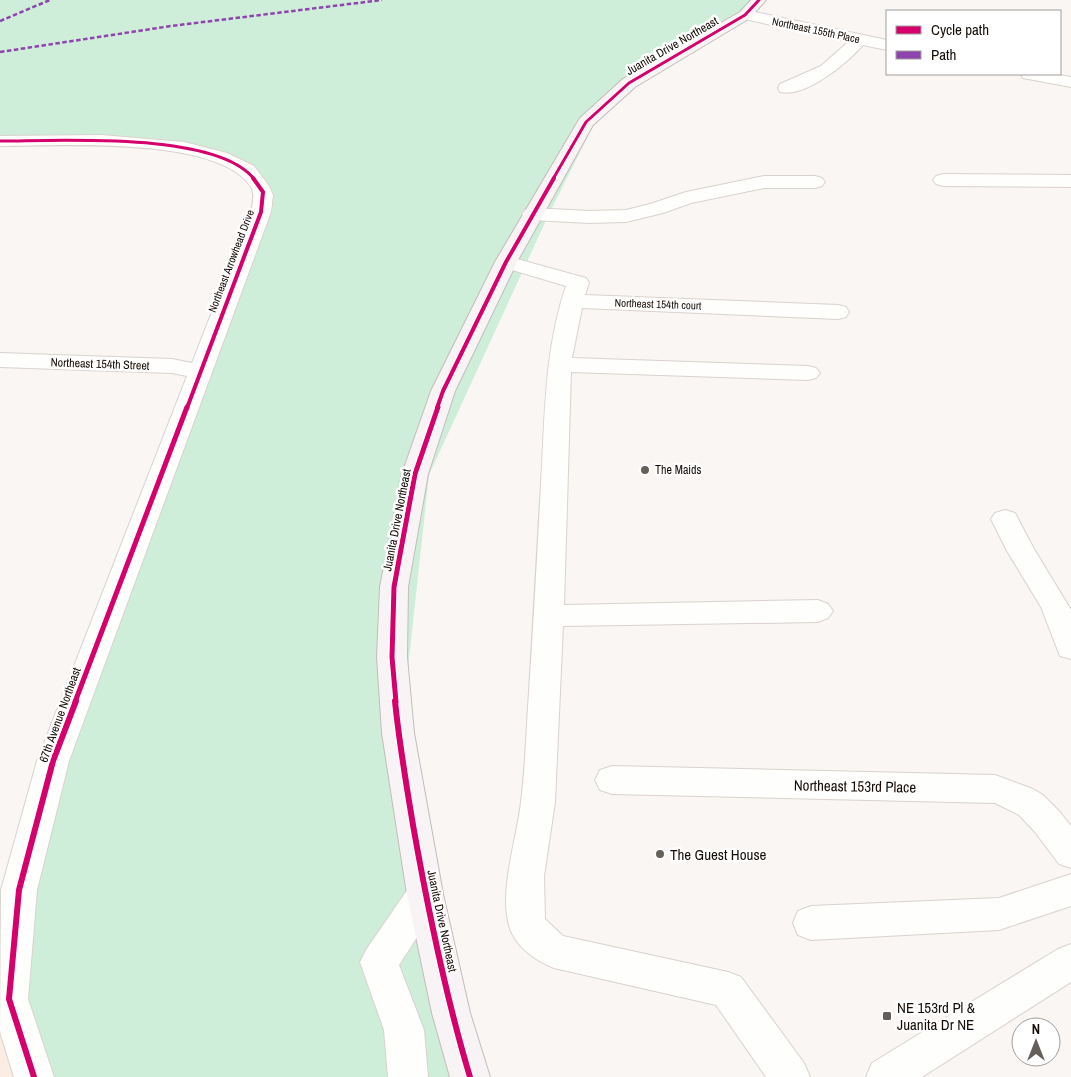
<svg xmlns="http://www.w3.org/2000/svg" width="1071" height="1077" font-family="'Archivo Narrow',sans-serif">
<style>
.built{fill:#fbede4}
.green{fill:#ceeed9}
.lines{fill:none;stroke-linecap:round;stroke-linejoin:round}
.minor-casing{stroke:#dad2ce;stroke-width:2}
.major-casing{stroke:#c4bcba;stroke-width:2}
.minor{fill:#fefefd;fill-rule:evenodd}
.major{fill:#f8f3f4;fill-rule:evenodd}
.quiet{stroke:#8e44ad;stroke-width:2.5;stroke-dasharray:4.5 2.5;stroke-linecap:butt}
.cycleway-far3-casing{stroke:#fff;stroke-width:5}
.cycleway-far2-casing{stroke:#fff;stroke-width:6}
.cycleway-far1-casing{stroke:#fff;stroke-width:8}
.cycleway-casing{stroke:#fff;stroke-width:9}
.cycleway-far3{stroke:#d6006c;stroke-width:3}
.cycleway-far2{stroke:#d6006c;stroke-width:4}
.cycleway-far1{stroke:#d6006c;stroke-width:5}
.cycleway{stroke:#d6006c;stroke-width:6}
.poi-dot{fill:#655f5a;stroke:#fff;stroke-width:2}
.labels{text-anchor:middle;dominant-baseline:central;stroke-width:5;stroke-linejoin:round;paint-order:stroke}
.far-street-label{font-size:11px;fill:#160d07;stroke:#fff}
.street-label{font-size:12px;fill:#160d07;stroke:#fff}
.poi-label{font-size:12px;fill:#160d07;stroke:#fff;text-anchor:start}
.near-street-label{font-size:15px;fill:#160d07;stroke:#fff}
.near-poi-label{font-size:15px;fill:#160d07;stroke:#fff;text-anchor:start}
</style>
<rect width="100%" height="100%" fill="#f9f6f3"/>
<polygon class="built" points="0,993 14,993 31,1077 0,1077"/>
<polygon class="green" points="0,0 763,0 629,83 595,122 548,216 429,475 401,732 462,1077 34,1077 19,890 261,213 253,175 186,147 0,141"/>
<g class="lines">
<g class="minor-casing">
<g id="minor">
<path d="M745,10L887,40V50L863,45C847,63 806,98 780,92L778,88L780,84L821,66L848,42L740,18L737,15L740,12Z"/>
<polygon points="1021,74 1054,74 1071,77 1071,87 1023,78"/>
<path d="M101,135L184,142L227,153L254,166L269,186L273,195L271,212L69,761L37,890L28,999L54,1077H14L0,1032L1,890L37,761L187,376L172,373L0,367V353L172,359L192,363L251,212C252,205 255,196 252,189C223,135 55,146 0,146V136Z"/>
<polygon points="943,174 1071,175 1071,187 943,186 936,184 933,180 936,176"/>
<polygon points="764,176 815,176 822,178 825,182 822,186 815,188 764,188 691,203 663,213 626,222 589,223 532,220 525,218 522,214 525,210 532,208 589,211 626,210 650,204 686,192"/>
<path d="M506,256L586,278L589,283L585,295L838,305L846,307L849,312L846,317L838,319L582,308L572,358L808,366L816,368L820,373L816,378L808,380L571,372L564,605L818,600L828,604L833,611L828,618L818,622L563,626L555,802L544,876L545,919L563,936L728,972L741,977L804,1063L810,1077H766L716,1005L554,968C536,961 514,946 509,925C499,890 517,838 521,802C525,770 526,739 528,707C533,633 537,559 541,484C545,418 544,350 566,286L499,266L495,262L499,258Z"/>
<polygon points="1005,510 1015,513 1034,549 1071,610 1071,659 1060,656 1041,607 1007,551 991,519 995,513"/>
<polygon points="612,766 995,775 1033,789 1043,795 1059,811 1071,826 1071,868 1059,864 1035,832 1019,815 995,803 612,794 600,790 595,780 600,770"/>
<polygon points="1071,874 1071,906 999,930 811,940 798,935 793,923 798,911 811,906 999,898"/>
<polygon points="425,878 438,883 443,894 438,905 399,965 424,1030 428,1077 388,1077 384,1030 360,962 366,950 412,883"/>
<polygon points="1071,944 1071,982 922,1077 866,1077 872,1063 1058,949"/>
</g>
</g>
<g class="major-casing">
<polygon id="major" points="751,0 766,0 750,18 635,87 593,125 517,262 455,391 428,474 408,587 407,657 414,733 443,894 470,1013 490,1077 450,1077 432,1013 407,894 382,733 377,657 380,587 402,474 431,391 495,262 580,118 623,79 740,12"/>
</g>
<use href="#minor" class="minor"/>
<use href="#major" class="major"/>
<g class="quiet">
<polyline points="0,21 50,0"/>
<polyline points="0,52 171,26 382,0"/>
</g>
<g class="cycleway-far3-casing">
<g id="cycleway-far3">
<path d="M0,141C58,141 217,131 254,179"/>
<polyline points="553,179 586,122 629,83 745,15 759,0"/>
</g>
</g>
<g class="cycleway-far2-casing">
<g id="cycleway-far2">
<polyline points="187,408 261,212 263,192 253,178"/>
<polyline points="437,408 443,391 506,262 554,178"/>
</g>
</g>
<g class="cycleway-far1-casing">
<g id="cycleway-far1">
<polyline points="75,702 187,407"/>
<polyline points="396,702 392,657 394,587 415,474 438,407"/>
</g>
</g>
<g class="cycleway-casing">
<g id="cycleway">
<path d="M395,701C399,742 406,783 413,825C428,910 445,994 470,1077"/>
<polyline points="34,1077 9,999 19,890 53,761 76,701"/>
</g>
</g>
<use href="#cycleway-far3" class="cycleway-far3"/>
<use href="#cycleway-far2" class="cycleway-far2"/>
<use href="#cycleway-far1" class="cycleway-far1"/>
<use href="#cycleway" class="cycleway"/>
</g>
<g class="poi-dot">
<circle cx="645" cy="470" r="5"/>
<circle cx="660" cy="854" r="5"/>
<rect x="882" y="1011" width="10" height="10" rx="2.5"/>
</g>
<g class="labels">
<g class="far-street-label">
<text transform="translate(816 30) rotate(12)">Northeast 155th Place</text>
<text transform="translate(231 261) rotate(-69)">Northeast Arrowhead Drive</text>
<text transform="translate(658 304) rotate(2)">Northeast 154th court</text>
</g>
<g class="street-label">
<text transform="translate(672 46) rotate(-30)">Juanita Drive Northeast</text>
<text transform="translate(100 364) rotate(2)">Northeast 154th Street</text>
<text transform="translate(397 520) rotate(-79)">Juanita Drive Northeast</text>
<text transform="translate(60 715) rotate(-70)">67th Avenue Northeast</text>
<text transform="translate(442 921) rotate(78)">Juanita Drive Northeast</text>
</g>
<g class="poi-label">
<text x="655" y="470">The Maids</text>
</g>
<g class="near-street-label">
<text transform="translate(855 786) rotate(1)">Northeast 153rd Place</text>
</g>
<g class="near-poi-label">
<text x="670" y="854">The Guest House</text>
<text x="897" y="1007">NE 153rd Pl &amp;<tspan x="897" dy="17">Juanita Dr NE</tspan></text>
</g>
</g>
<rect x="886" y="10" width="175" height="65" fill="#ffffff" stroke="#a29e9c"/>
<rect x="896" y="26" width="25" height="8" fill="#d6006c" stroke="#a29e9c"/>
<text x="931" y="35" font-size="15" fill="#160d07">Cycle path</text>
<rect x="896" y="51" width="25" height="8" fill="#8e44ad" stroke="#a29e9c"/>
<text x="931" y="60" font-size="15" fill="#160d07">Path</text>
<g transform="translate(1036 1042)"><circle r="24" fill="#ffffff" stroke="#a29e9c"/>
<path d="M0-4L9 19L0 12L-9 19Z" fill="#655f5a"/>
<text y="-8" font-size="14" font-weight="bold" text-anchor="middle" fill="#160d07">N</text>
</g>
</svg>
